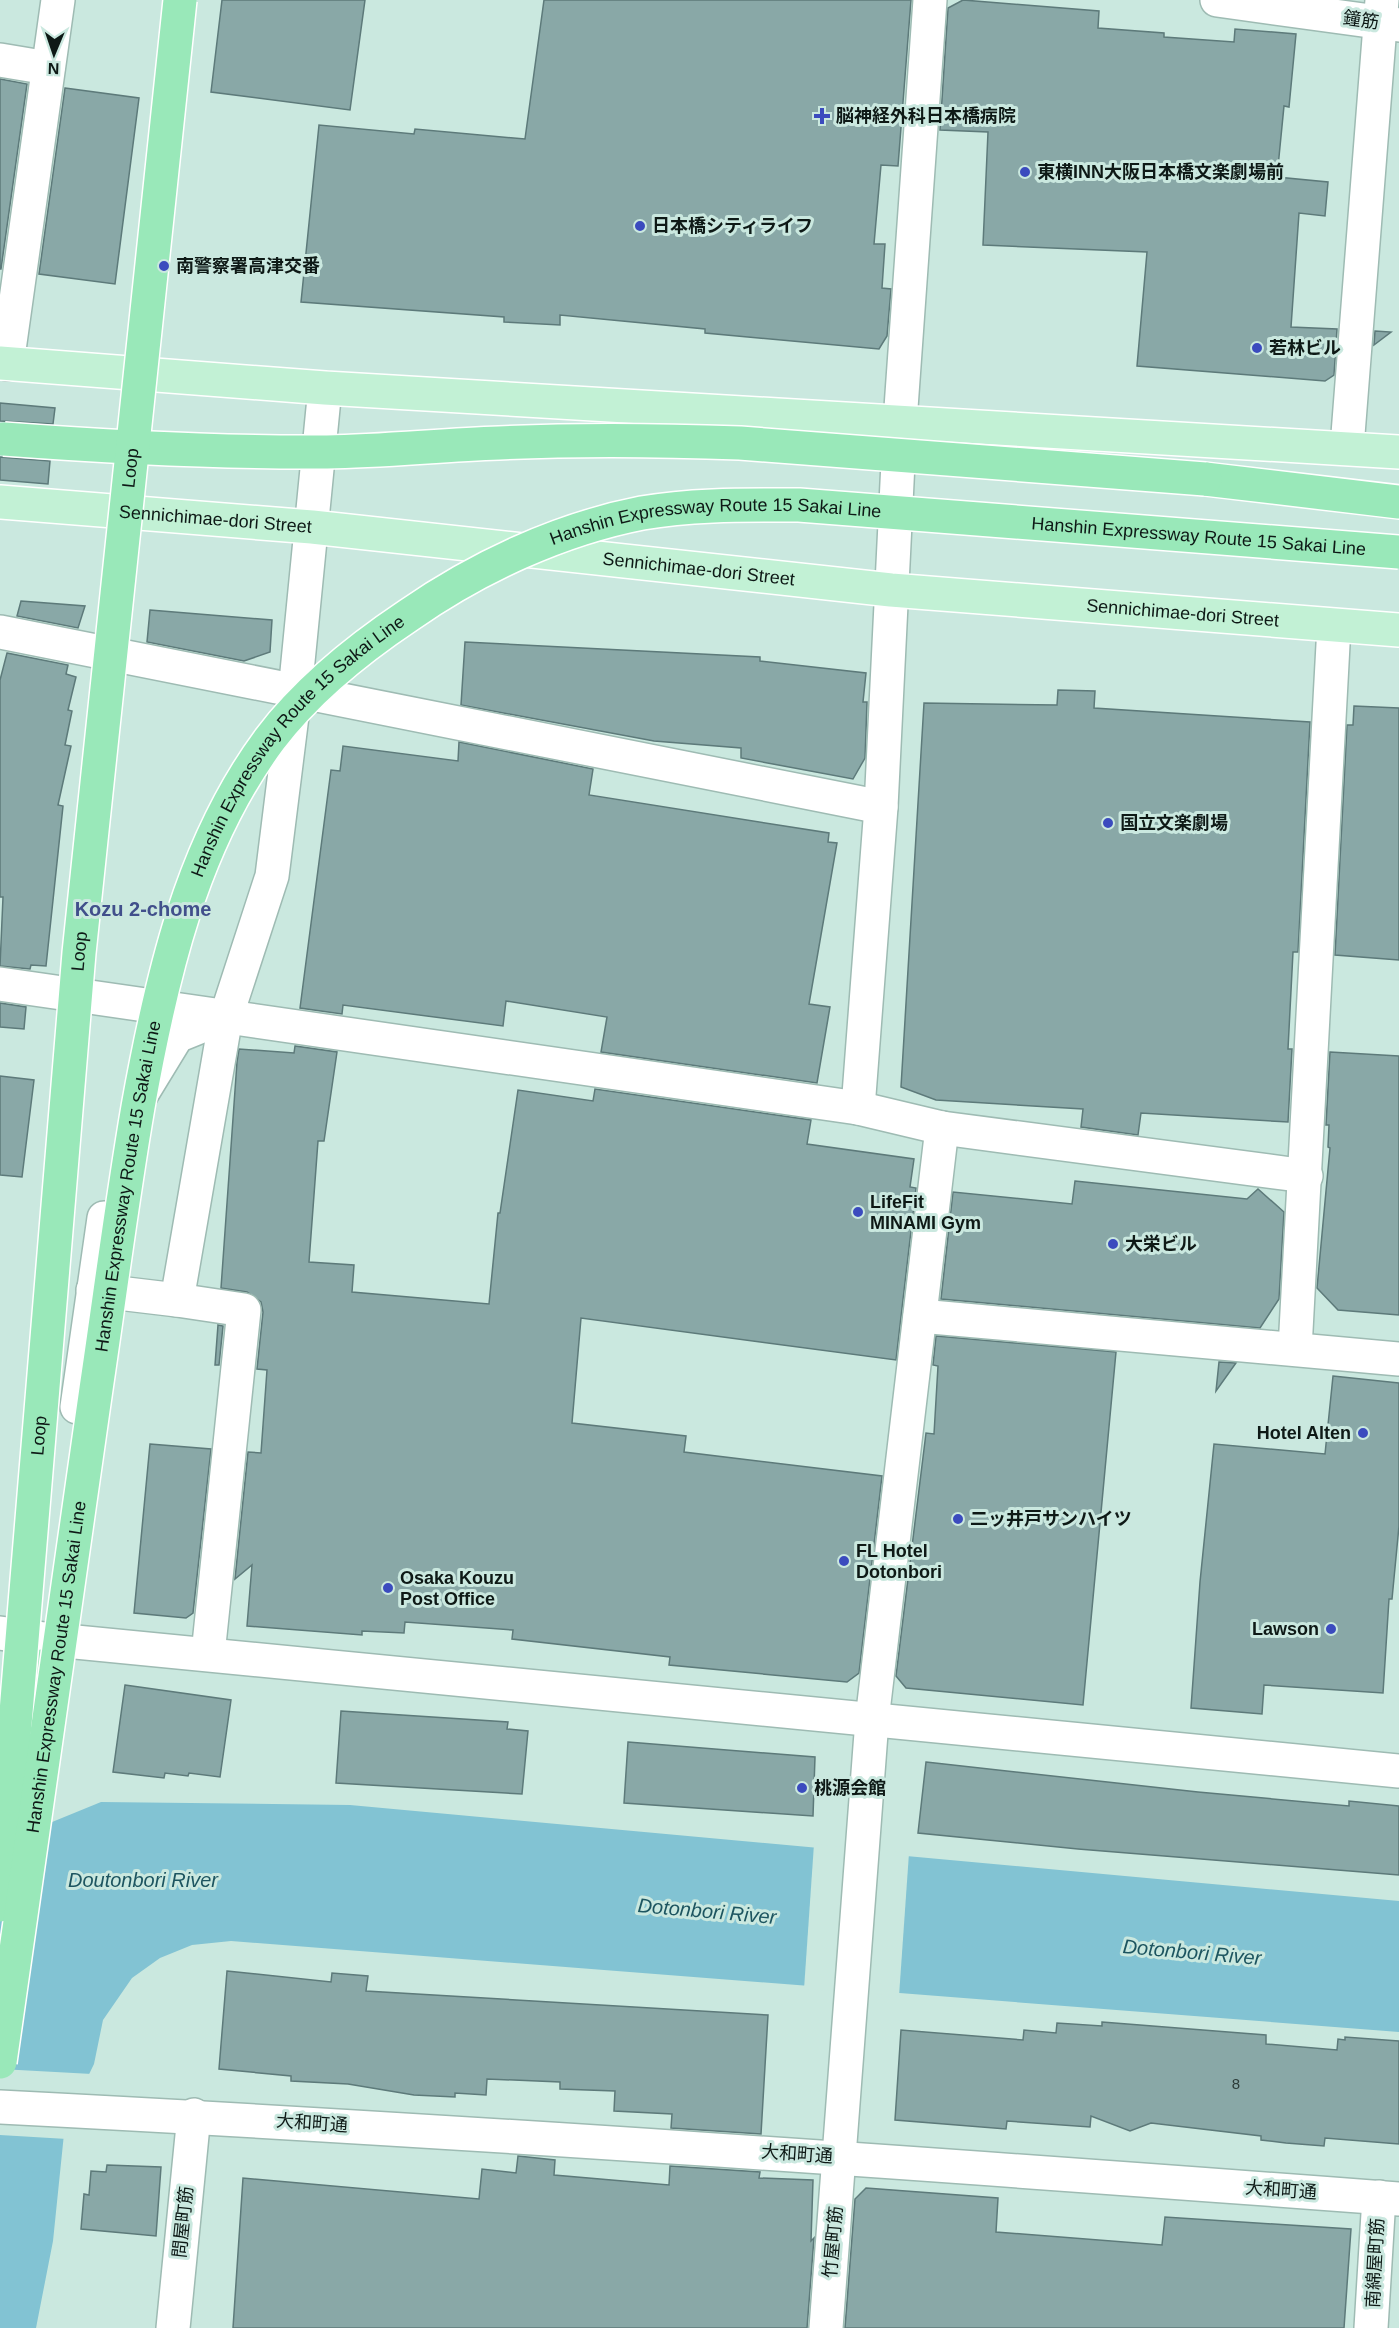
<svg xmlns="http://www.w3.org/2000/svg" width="1399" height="2328" font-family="Arial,'Noto Sans JP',sans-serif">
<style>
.water{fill:#82c3d3}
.pier{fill:#cae8df}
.building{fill:#89a8a7;stroke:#5d7a7a;stroke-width:1.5}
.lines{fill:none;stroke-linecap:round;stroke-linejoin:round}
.minor-casing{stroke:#9ebbb3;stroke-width:36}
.major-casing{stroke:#fff;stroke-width:36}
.highway-casing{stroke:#fff;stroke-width:36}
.minor{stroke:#fff;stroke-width:33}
.major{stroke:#c2f1d5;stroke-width:33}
.highway{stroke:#99e8b9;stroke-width:33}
.highway-bridge-casing{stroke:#fff;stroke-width:36;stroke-linecap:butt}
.highway-bridge{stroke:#99e8b9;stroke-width:33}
.poi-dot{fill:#3b4bbe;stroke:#cae8df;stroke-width:2}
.labels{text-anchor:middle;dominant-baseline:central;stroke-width:6;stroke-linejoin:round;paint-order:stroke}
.number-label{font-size:15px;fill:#2d3d3a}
.street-label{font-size:18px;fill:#0e1916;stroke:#cae8df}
.poi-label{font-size:18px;font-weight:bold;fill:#0e1916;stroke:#cae8df;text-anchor:start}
.neighbourhood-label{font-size:20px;font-weight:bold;fill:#414f8b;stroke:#cae8df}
.water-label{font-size:20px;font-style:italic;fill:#1d5560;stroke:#cae8df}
</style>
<rect width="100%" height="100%" fill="#cae8df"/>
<polygon class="water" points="101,1802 350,1805 1399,1901 1399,2032 231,1941 192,1945 160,1958 132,1978 103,2020 94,2064 65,2124 53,2241 36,2328 0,2328 0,1886 35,1829"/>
<g class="pier">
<polygon points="814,1844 909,1853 899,1996 804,1989"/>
<polygon points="0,2069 92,2074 68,2124 67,2139 0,2135"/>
</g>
<g class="building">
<polygon points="222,0 365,0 350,110 211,92"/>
<polygon points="544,0 911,0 898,166 881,165 874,244 885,244 882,288 891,289 887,336 879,349 705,333 705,329 560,315 560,325 504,322 504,317 301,302 319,125 414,134 415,129 525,139"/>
<polygon points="963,0 1099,11 1098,28 1164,33 1164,37 1234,42 1235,29 1296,34 1289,107 1284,106 1277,177 1328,182 1325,216 1299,213 1291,327 1337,329 1334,375 1325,381 1137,366 1147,252 983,245 988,132 940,130 948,8"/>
<polygon points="0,79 27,84 1,269 0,269"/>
<polygon points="65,88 139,98 115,284 39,274"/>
<polygon points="1375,331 1391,332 1374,345"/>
<polygon points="0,403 55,408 53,424 0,421"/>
<polygon points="0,457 50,461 48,484 0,480"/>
<polygon points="21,601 85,606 78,628 17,616"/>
<polygon points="150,610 272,620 270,652 244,661 147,642"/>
<polygon points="465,642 760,657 760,661 866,673 863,702 867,702 865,758 853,779 741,758 741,748 654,741 461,705"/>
<polygon points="7,653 68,665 66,674 76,677 68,710 72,711 65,745 71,746 58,805 63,806 46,966 31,965 30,969 0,966 3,897 0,897 0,680"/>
<polygon points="1058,690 1095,691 1094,708 1310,722 1298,952 1293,952 1288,1049 1292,1049 1288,1122 1141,1113 1138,1135 1081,1127 1083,1109 936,1100 901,1087 924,703 1057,705"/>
<polygon points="1354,706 1399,708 1399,960 1335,955 1347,725 1353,725"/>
<polygon points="459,742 593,769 589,795 829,833 828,842 837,843 809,1004 830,1007 817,1083 601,1052 607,1017 506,1001 503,1026 343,1005 342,1014 300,1008 331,770 340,771 343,746 458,761"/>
<polygon points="0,1003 26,1007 24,1029 0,1027"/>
<polygon points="295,1046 337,1052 324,1141 318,1141 309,1262 354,1265 352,1292 489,1304 498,1213 500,1213 518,1090 593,1101 595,1089 811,1120 807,1144 914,1159 910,1187 916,1188 896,1360 581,1318 572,1423 686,1436 684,1452 882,1476 859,1673 847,1682 669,1665 670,1657 512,1639 513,1630 405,1622 404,1633 362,1631 362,1635 247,1626 252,1565 235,1579 248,1452 261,1453 267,1370 257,1369 263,1312 261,1302 247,1292 221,1288 237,1062 239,1049 294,1053"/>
<polygon points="1330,1052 1399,1056 1399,1315 1338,1310 1317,1288 1330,1148 1328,1147 1329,1125 1326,1125"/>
<polygon points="0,1076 34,1080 22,1177 0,1175"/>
<polygon points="1075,1181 1247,1199 1258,1189 1284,1212 1279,1299 1260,1328 941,1299 953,1192 1072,1204"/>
<polygon points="218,1325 223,1326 219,1365 215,1365"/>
<polygon points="936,1336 1116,1352 1083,1705 906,1688 896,1676 926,1433 934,1434 938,1366 933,1365"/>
<polygon points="1219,1362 1236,1363 1216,1391"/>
<polygon points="1333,1376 1399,1383 1399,1526 1392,1599 1389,1599 1383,1693 1264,1685 1262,1714 1191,1708 1200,1582 1214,1444 1325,1454"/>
<polygon points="150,1444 211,1449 193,1613 186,1618 134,1613"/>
<polygon points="125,1685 231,1700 220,1777 189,1773 188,1776 165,1773 164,1778 113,1772"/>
<polygon points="341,1711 508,1722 507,1729 528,1731 522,1794 336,1783"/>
<polygon points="628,1742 815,1757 813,1816 624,1803"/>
<polygon points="926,1762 1198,1792 1349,1806 1349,1801 1399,1806 1399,1875 1078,1849 918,1833"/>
<polygon points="227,1971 331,1982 332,1973 368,1976 366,1991 768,2015 761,2134 671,2128 672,2114 614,2111 615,2091 560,2089 560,2082 487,2079 486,2095 455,2093 455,2097 414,2095 348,2084 291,2081 291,2076 219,2069"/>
<polygon points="1102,2022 1266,2035 1266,2044 1337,2050 1338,2039 1345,2040 1345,2037 1399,2041 1399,2144 1325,2138 1324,2146 1286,2143 1261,2140 1261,2136 1151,2123 1130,2131 1091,2116 1090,2127 1007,2121 1006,2129 895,2120 901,2030 1023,2040 1024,2030 1056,2033 1057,2023 1102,2026"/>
<polygon points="518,2156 555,2160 554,2175 669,2185 670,2166 760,2172 759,2178 813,2180 811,2241 814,2238 807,2328 233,2328 243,2178 479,2199 482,2169 516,2173"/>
<polygon points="107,2165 161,2167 156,2236 81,2229 84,2194 89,2195 91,2171 106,2172"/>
<polygon points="866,2188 998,2198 996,2232 1162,2245 1165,2217 1351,2229 1344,2328 845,2328 855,2199"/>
</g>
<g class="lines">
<g class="minor-casing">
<g id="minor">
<polyline points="1217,0 1399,25"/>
<polyline points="0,60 48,68"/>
<polyline points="7,364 58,0"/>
<polyline points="1347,447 1382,0"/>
<polyline points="0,632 881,807"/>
<polyline points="0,984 858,1108 942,1128 1306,1176"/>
<polyline points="141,1095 177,1036 224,1017"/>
<polyline points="858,1108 881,807 900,422 930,0"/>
<polyline points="93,1290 177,1300"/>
<polyline points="920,1316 1399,1359"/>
<polyline points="1295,1349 1334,626"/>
<polyline points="77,1407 104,1218"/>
<polyline points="0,1633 45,1639 1399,1771"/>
<polyline points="208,1654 244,1310 177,1300 226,1017 272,876 295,692 325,388"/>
<path d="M0,2107C467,2131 933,2164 1399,2199"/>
<polyline points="173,2328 194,2115"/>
<polyline points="826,2328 872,1720 942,1128"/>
<polyline points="1371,2328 1379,2197"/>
</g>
</g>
<g class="major-casing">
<g id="major">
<polyline points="0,363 325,388 1399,452"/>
<path id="s1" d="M0,502L312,527L891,590L1399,630"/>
</g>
</g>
<g class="highway-casing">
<g id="highway">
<polyline points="1205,479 1399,502"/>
<polyline points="24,1763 41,1666"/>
</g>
</g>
<use href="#minor" class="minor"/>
<use href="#major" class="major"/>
<use href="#highway" class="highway"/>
<g class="highway-bridge-casing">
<g id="highway-bridge">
<path d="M4,439C112,447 219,453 327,452C384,451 442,445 499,443C580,439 660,440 740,443L1205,479"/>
<path id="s2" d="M0,1905L79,953L180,0"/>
<path id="s3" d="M0,2062C32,1837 64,1613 96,1389C110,1295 122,1200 138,1107C161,979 191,845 270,739C307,690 358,649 409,615C478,567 560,529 642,513C693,504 747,505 799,505L1399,552"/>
</g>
</g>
<use href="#highway-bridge" class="highway-bridge"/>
</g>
<g class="poi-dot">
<path d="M819 107h6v6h6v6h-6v6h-6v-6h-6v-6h6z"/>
<circle cx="1025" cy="172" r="6"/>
<circle cx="640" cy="226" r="6"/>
<circle cx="164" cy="266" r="6"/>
<circle cx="1257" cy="348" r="6"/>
<circle cx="1108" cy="823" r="6"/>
<circle cx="858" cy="1212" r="6"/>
<circle cx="1113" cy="1244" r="6"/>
<circle cx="1363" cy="1433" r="6"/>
<circle cx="958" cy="1519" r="6"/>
<circle cx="844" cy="1561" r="6"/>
<circle cx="388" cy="1588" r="6"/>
<circle cx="1331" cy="1629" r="6"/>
<circle cx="802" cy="1788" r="6"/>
</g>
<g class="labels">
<g class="number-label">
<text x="1236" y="2083">8</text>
</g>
<g class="street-label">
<text transform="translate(1361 20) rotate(8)">鐘筋</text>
<text stroke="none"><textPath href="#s2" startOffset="1443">Loop</textPath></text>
<text stroke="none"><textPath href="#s1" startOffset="216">Sennichimae-dori Street</textPath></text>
<text stroke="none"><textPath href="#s3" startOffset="1875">Hanshin Expressway Route 15 Sakai Line</textPath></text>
<text stroke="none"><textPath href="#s3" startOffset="2361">Hanshin Expressway Route 15 Sakai Line</textPath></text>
<text stroke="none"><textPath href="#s1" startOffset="702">Sennichimae-dori Street</textPath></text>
<text stroke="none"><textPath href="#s1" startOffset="1188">Sennichimae-dori Street</textPath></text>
<text stroke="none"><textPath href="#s3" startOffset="1371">Hanshin Expressway Route 15 Sakai Line</textPath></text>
<text stroke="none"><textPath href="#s2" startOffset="957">Loop</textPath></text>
<text stroke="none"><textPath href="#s3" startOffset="885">Hanshin Expressway Route 15 Sakai Line</textPath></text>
<text stroke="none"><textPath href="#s2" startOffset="471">Loop</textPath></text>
<text stroke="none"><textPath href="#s3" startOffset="399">Hanshin Expressway Route 15 Sakai Line</textPath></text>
<text transform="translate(312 2123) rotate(4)">大和町通</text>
<text transform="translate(797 2154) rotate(4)">大和町通</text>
<text transform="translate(1281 2190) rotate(4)">大和町通</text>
<text transform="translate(183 2222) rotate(-84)">問屋町筋</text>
<text transform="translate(833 2242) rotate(-85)">竹屋町筋</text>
<text transform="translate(1375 2263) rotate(-87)">南綿屋町筋</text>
</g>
<g class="poi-label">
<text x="836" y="116">脳神経外科日本橋病院</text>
<text x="1037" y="172">東横INN大阪日本橋文楽劇場前</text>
<text x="652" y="226">日本橋シティライフ</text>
<text x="176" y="266">南警察署高津交番</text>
<text x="1269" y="348">若林ビル</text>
<text x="1120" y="823">国立文楽劇場</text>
<text x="870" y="1202">LifeFit<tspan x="870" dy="21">MINAMI Gym</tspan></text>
<text x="1125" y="1244">大栄ビル</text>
<text x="1351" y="1433" text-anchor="end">Hotel Alten</text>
<text x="970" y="1519">二ッ井戸サンハイツ</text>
<text x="856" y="1551">FL Hotel<tspan x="856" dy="21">Dotonbori</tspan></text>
<text x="400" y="1578">Osaka Kouzu<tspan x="400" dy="21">Post Office</tspan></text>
<text x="1319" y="1629" text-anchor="end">Lawson</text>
<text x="814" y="1788">桃源会館</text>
</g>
<g class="neighbourhood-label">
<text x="143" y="909">Kozu 2-chome</text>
</g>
<g class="water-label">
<text x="143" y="1880">Doutonbori River</text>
<text transform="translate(707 1911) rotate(5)">Dotonbori River</text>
<text transform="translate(1192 1952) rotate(5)">Dotonbori River</text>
</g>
</g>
<g transform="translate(54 54) rotate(182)" stroke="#cae8df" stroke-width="4.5" paint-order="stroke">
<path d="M0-4.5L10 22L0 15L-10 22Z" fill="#0e1916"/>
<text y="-9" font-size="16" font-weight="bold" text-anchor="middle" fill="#0e1916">N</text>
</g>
</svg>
